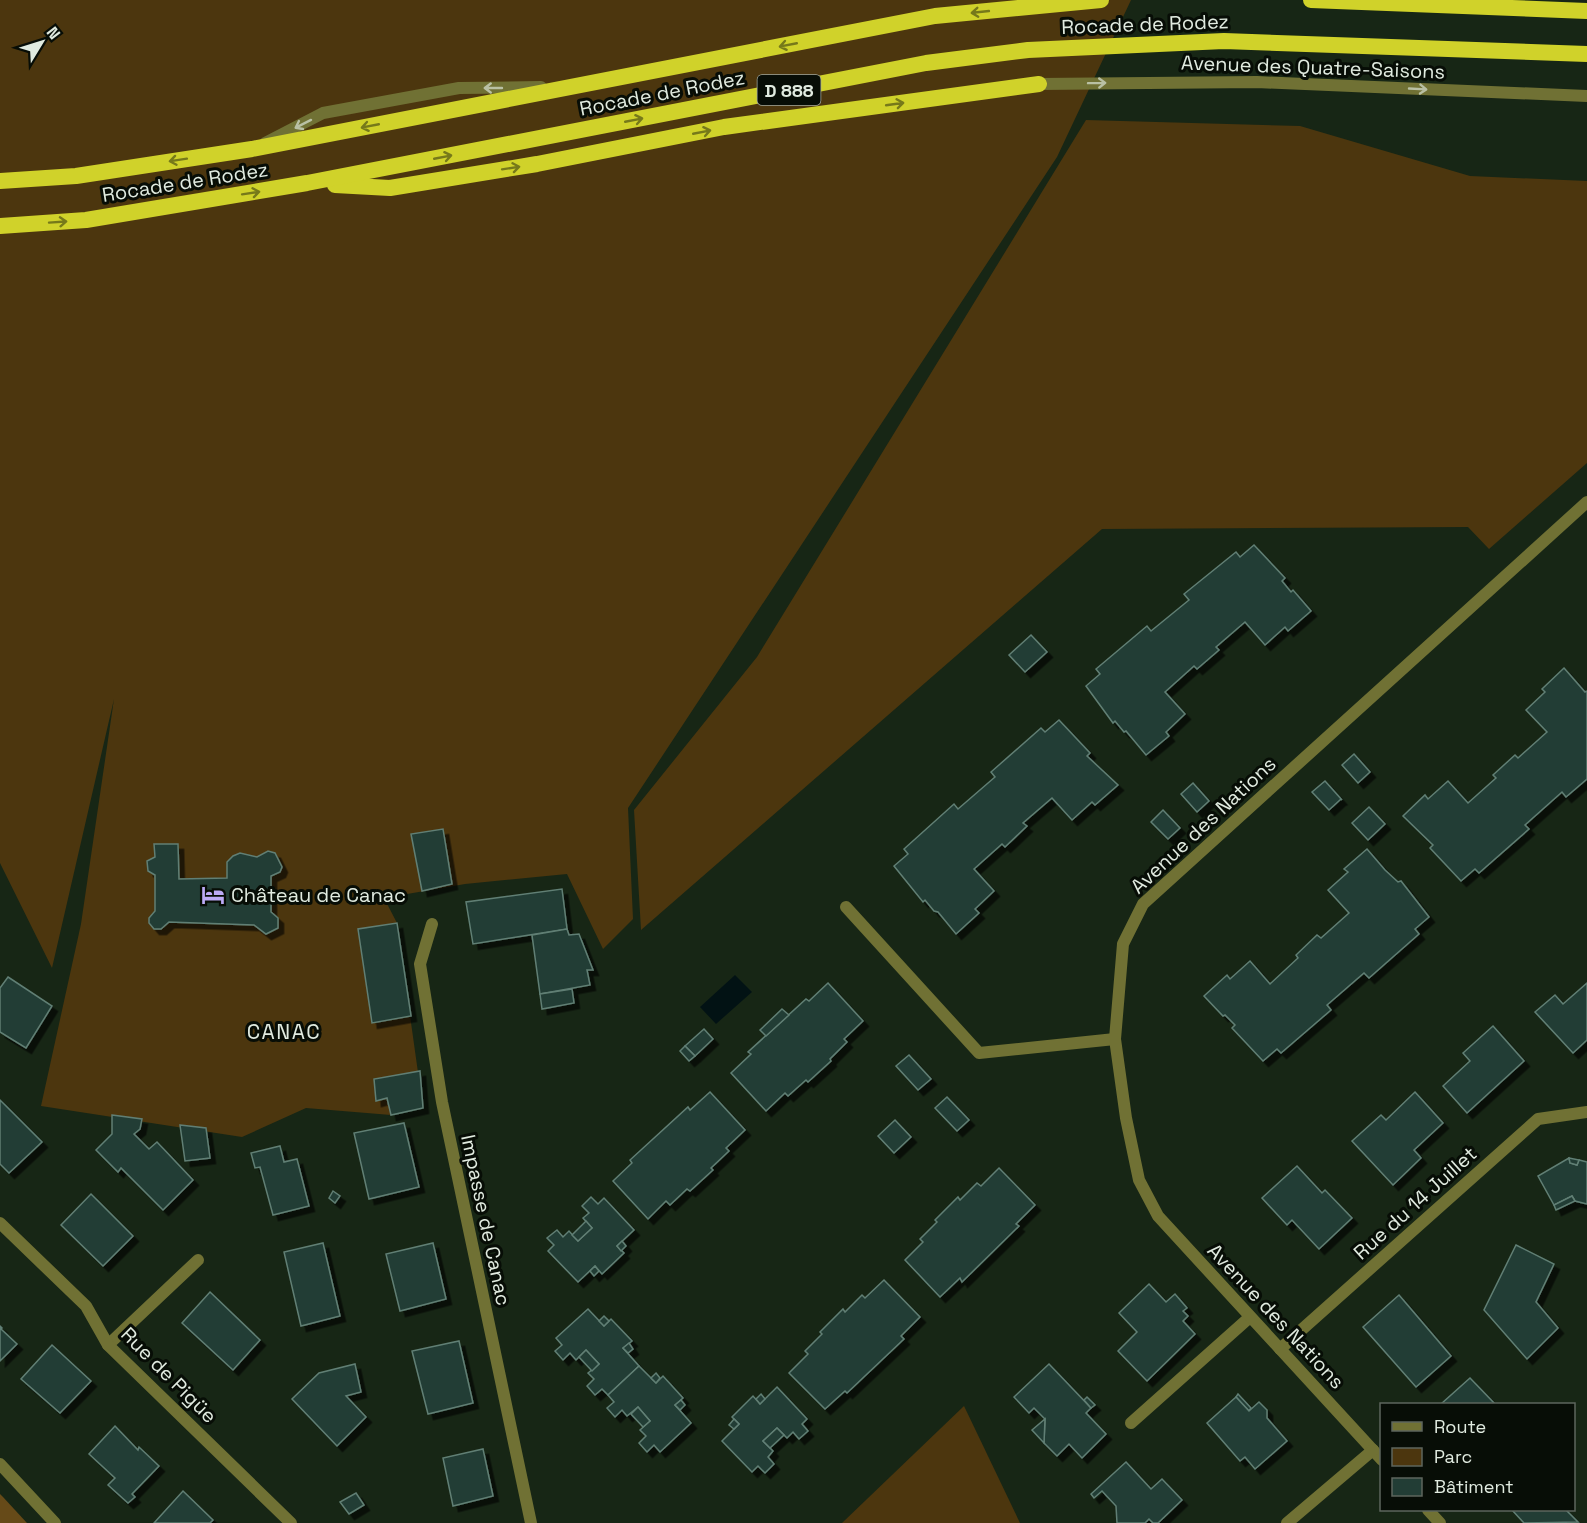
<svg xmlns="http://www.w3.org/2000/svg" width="1587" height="1523" font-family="'Space Grotesk',sans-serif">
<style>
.green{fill:#4c360e}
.forest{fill:#664a18}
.water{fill:#021214}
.building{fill:#223d35;stroke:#617f74;stroke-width:1.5;filter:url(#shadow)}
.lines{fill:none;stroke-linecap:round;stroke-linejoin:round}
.service{stroke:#707134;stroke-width:12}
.minor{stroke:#707134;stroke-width:12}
.trunk{stroke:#d0d22a;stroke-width:16}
.oneway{stroke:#76791a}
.oneway2{stroke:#b9c0a4}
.labels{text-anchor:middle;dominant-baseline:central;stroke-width:6;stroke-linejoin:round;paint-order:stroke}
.shield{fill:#070d06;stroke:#a0a89f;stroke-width:1.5}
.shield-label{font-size:18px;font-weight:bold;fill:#e1ebe0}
.street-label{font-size:20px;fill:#e1ebe0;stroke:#070d06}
.poi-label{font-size:20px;fill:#e1ebe0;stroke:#070d06;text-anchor:start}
.neighbourhood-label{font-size:21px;letter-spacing:1.5px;fill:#e1ebe0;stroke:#070d06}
</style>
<defs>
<filter id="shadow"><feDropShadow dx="5.5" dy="5.5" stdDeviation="0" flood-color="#0009"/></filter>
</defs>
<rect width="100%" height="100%" fill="#172615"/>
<g class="green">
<polygon points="0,0 1131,0 1057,157 628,808 633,919 603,949 567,874 465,884 384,898 397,923 423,1108 391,1115 306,1108 242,1137 41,1106 81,924 114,699 52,968 0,863"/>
<polygon points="1086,120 1300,126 1470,176 1587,181 1587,463 1489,549 1468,527 1102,529 641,930 634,810 757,657"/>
<polygon points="964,1406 1020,1523 842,1523"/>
</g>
<polygon class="forest" points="0,1494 3,1497 27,1523 0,1523"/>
<polygon class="water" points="735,975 752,992 716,1024 700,1007"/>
<g class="building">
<polygon points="1254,545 1285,578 1282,581 1291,592 1293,590 1311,611 1288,631 1285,627 1265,645 1245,622 1216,647 1219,650 1197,669 1194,666 1165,692 1185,714 1166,732 1169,736 1146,755 1126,731 1124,732 1115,721 1113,723 1086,686 1100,674 1096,669 1147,626 1151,631 1189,600 1184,594 1236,552 1240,557"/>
<polygon points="1031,635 1047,652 1025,672 1009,655"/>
<polygon points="1564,668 1585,692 1587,691 1587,779 1566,797 1562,792 1525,825 1529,829 1479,873 1475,869 1461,881 1430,848 1433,845 1403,816 1425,795 1428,799 1448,781 1468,803 1496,778 1493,775 1515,755 1518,758 1547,732 1526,710 1545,692 1542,689"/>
<polygon points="1059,720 1090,753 1087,756 1118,785 1095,805 1092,802 1072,820 1052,798 1023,823 1027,826 1005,847 1002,844 974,869 994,891 975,909 979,913 956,934 938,912 934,911 925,900 923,902 894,866 908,854 904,849 954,804 958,809 995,777 991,772 1041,728 1045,732"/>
<polygon points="1354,754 1370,772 1358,783 1342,765"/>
<polygon points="1325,781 1342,800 1341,799 1329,810 1312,792"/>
<polygon points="1193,783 1209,801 1197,812 1181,794"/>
<polygon points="1369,807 1385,824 1368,840 1352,823"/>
<polygon points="1163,810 1180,828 1168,839 1151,822"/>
<polygon points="443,829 452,884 422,891 411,834"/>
<polygon points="154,844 178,844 179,879 227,878 227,862 233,856 240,853 257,857 268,851 275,853 282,867 280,872 271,876 271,912 278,918 278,928 266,934 254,925 169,922 161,929 154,929 149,923 149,918 155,911 155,875 148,871 147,861 155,857"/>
<polygon points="1367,849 1385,870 1398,882 1401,881 1429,917 1415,929 1419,934 1369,978 1364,973 1327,1005 1331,1010 1281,1053 1277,1049 1263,1061 1232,1028 1235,1025 1225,1015 1223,1016 1204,996 1227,975 1230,979 1250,961 1270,984 1298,958 1296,955 1317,935 1321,938 1349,913 1328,890 1348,872 1344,869"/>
<polygon points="562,889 567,929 473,944 466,902"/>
<polygon points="397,923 411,1016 372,1023 358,929"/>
<polygon points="567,929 569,935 579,934 593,970 587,970 590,985 540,994 532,935"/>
<polygon points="8,977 52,1006 26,1048 0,1032 0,988"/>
<polygon points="828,983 863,1021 844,1039 847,1042 830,1059 831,1061 808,1082 806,1080 788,1096 785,1093 766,1111 731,1073 751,1054 748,1052 806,999 809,1001"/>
<polygon points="1587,983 1587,1040 1573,1053 1535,1012 1555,995 1563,1004"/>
<polygon points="572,989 574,1003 542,1009 540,994"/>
<polygon points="782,1009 789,1015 766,1036 760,1030"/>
<polygon points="1493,1026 1524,1061 1467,1113 1443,1086 1470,1061 1463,1053"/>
<polygon points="704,1029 713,1039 695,1056 685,1046"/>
<polygon points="685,1046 695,1056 689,1061 680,1051"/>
<polygon points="909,1055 931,1079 918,1090 896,1066"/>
<polygon points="420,1071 423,1108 391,1115 387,1098 376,1101 374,1079"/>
<polygon points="710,1092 745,1130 726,1148 729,1151 711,1168 713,1170 690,1191 687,1189 670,1205 666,1201 648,1219 613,1181 632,1163 630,1160 688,1107 690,1110"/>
<polygon points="1415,1092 1443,1123 1414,1150 1421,1158 1393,1185 1352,1141 1381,1115 1386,1120"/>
<polygon points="947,1097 969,1120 957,1131 935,1108"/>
<polygon points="0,1100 42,1142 9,1173 0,1164"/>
<polygon points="112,1115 142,1119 140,1129 134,1134 149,1149 157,1142 193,1180 163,1210 121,1168 118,1172 96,1150 112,1134"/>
<polygon points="895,1120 911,1137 894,1153 878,1136"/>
<polygon points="404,1123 419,1187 369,1199 354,1133"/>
<polygon points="180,1125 206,1128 210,1158 185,1161"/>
<polygon points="280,1146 284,1162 297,1159 309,1206 273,1215 260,1167 255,1168 251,1153"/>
<polygon points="1569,1158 1570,1163 1577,1165 1579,1160 1587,1162 1587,1204 1575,1201 1572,1196 1554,1205 1538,1176"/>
<polygon points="1569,1158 1579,1160 1577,1165 1570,1163"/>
<polygon points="1297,1166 1322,1193 1325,1190 1352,1218 1319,1249 1292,1220 1287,1225 1262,1198"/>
<polygon points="999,1168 1035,1205 1016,1224 1019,1226 962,1282 960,1278 940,1297 905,1260 923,1242 920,1239 937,1222 935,1220 958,1197 960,1200 977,1183 981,1186"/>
<polygon points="333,1191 340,1196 335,1203 329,1198"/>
<polygon points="91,1194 133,1236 103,1266 61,1225"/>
<polygon points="1572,1196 1575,1201 1556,1210 1554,1205"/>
<polygon points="591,1197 598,1204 604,1198 634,1230 617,1246 624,1253 602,1274 595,1266 578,1282 548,1251 554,1245 547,1238 557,1230 563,1237 569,1231 578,1241 592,1228 583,1218 589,1213 582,1206"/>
<polygon points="586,1221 592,1228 578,1241 572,1235"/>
<polygon points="622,1241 626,1246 621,1251 617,1246"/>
<polygon points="323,1243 340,1316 301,1326 284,1252"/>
<polygon points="433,1243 446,1299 400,1311 386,1254"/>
<polygon points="1516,1245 1554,1264 1536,1302 1558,1328 1527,1359 1484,1310"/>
<polygon points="595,1266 599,1271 594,1276 590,1271"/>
<polygon points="884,1280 920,1317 901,1336 904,1339 847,1393 845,1391 825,1409 789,1373 808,1354 805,1351 822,1334 820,1332 843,1309 845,1312 862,1295 865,1298"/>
<polygon points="1149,1284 1166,1302 1175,1294 1187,1308 1183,1311 1188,1316 1183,1321 1195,1334 1147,1381 1118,1351 1137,1332 1119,1313"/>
<polygon points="210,1292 260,1340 233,1370 182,1323"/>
<polygon points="1399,1295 1451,1356 1416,1387 1363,1327"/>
<polygon points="588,1309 604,1326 611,1319 632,1341 623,1348 639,1366 608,1395 602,1389 595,1395 587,1386 594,1379 588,1373 599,1364 586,1350 576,1360 570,1353 563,1360 555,1351 562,1345 556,1338"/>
<polygon points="604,1316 609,1321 604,1326 599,1321"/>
<polygon points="0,1326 2,1328 1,1329 17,1344 0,1361"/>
<polygon points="459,1341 473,1403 428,1414 412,1351"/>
<polygon points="629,1343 633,1349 628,1353 623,1348"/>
<polygon points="52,1345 91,1381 60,1413 21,1379"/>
<polygon points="586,1350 599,1364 592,1371 579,1357"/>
<polygon points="355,1364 361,1392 346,1396 366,1417 337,1446 292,1399 319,1373"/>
<polygon points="1049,1364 1091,1408 1086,1413 1106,1434 1082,1458 1069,1444 1057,1456 1044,1443 1045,1419 1034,1408 1029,1413 1014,1397"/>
<polygon points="639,1366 656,1383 663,1376 683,1398 675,1405 691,1423 660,1452 654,1445 647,1452 639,1443 646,1436 640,1430 650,1421 638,1407 627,1416 622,1410 615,1417 607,1408 614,1402 608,1395"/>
<polygon points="656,1373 660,1378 656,1383 651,1378"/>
<polygon points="1470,1378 1495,1404 1441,1404"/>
<polygon points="777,1387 807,1419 802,1424 808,1431 799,1439 793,1432 787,1438 777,1428 763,1441 773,1451 768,1457 774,1464 765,1473 758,1466 752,1472 722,1441 739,1424 732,1417 753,1396 760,1404"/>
<polygon points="761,1394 765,1399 760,1404 756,1399"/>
<polygon points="1238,1394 1251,1408 1249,1411 1236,1397"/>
<polygon points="1087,1397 1095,1405 1091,1408 1084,1400"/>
<polygon points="1236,1397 1249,1411 1259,1402 1267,1410 1267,1418 1287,1441 1255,1469 1245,1457 1240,1461 1207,1423"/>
<polygon points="681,1400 685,1405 680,1410 675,1405"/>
<polygon points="638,1407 650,1421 643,1427 631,1414"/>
<polygon points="734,1419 739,1424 734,1429 729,1425"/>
<polygon points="1045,1419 1044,1443 1032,1430"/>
<polygon points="115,1426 138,1450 139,1447 159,1466 132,1494 135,1497 128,1503 108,1485 115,1478 89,1454"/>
<polygon points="777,1428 784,1435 770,1448 763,1441"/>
<polygon points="483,1449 493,1496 453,1506 443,1458"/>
<polygon points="1126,1462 1151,1489 1162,1479 1182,1500 1158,1523 1153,1523 1149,1519 1145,1523 1117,1523 1116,1506 1102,1491 1094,1498 1091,1494"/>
<polygon points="183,1491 213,1520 210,1523 154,1523"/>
<polygon points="356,1493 364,1505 349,1514 340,1502"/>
<polygon points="1512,1510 1566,1510 1578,1522 1524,1523"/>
</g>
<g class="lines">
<g class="service">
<polyline points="265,143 323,113 459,88 541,87"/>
<polyline points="108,1345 198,1260"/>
<polyline points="1131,1423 1250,1317"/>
</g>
<g class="minor">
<polyline points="1039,84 1257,82 1587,96"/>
<polyline points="846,907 979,1053 1115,1039"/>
<polyline points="432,924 420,964 442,1102 531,1523"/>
<polyline points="0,1223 86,1306 108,1345 291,1523"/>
<polyline points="1280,1349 1538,1119 1587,1112"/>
<polyline points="1382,1460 1158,1216 1139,1180 1126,1118 1115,1039 1123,944 1143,904 1587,502"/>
<polyline points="0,1464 55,1523"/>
<polyline points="1428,1510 1440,1523"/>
<polyline points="1287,1523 1373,1450"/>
</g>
<g class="trunk">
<polyline points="1311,0 1587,11"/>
<polyline points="0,181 76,176 252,149 935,16 1101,0"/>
<polyline points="335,185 390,188 537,164 724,127 1039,84"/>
<polyline points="0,226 86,220 307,183 926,63 1028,50 1224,41 1587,54"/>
</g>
</g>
<defs><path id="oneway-shaft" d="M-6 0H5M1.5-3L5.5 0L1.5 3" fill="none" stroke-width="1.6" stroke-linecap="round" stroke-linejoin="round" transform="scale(1.5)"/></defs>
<g class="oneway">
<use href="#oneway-shaft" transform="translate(980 12) rotate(174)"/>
<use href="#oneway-shaft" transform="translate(788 45) rotate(169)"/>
<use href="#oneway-shaft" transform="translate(895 104) rotate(-8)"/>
<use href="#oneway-shaft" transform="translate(634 120) rotate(-11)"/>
<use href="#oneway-shaft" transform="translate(370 126) rotate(169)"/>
<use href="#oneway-shaft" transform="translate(702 132) rotate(-11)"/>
<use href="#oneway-shaft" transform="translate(443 157) rotate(-11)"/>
<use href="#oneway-shaft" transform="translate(178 160) rotate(171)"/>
<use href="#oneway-shaft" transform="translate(511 168) rotate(-9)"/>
<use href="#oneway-shaft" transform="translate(251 193) rotate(-9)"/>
<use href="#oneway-shaft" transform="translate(58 222) rotate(-4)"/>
</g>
<g class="oneway2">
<use href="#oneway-shaft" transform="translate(1097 83) rotate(-1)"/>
<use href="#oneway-shaft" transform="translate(493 88) rotate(180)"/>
<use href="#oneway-shaft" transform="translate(1418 89) rotate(3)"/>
<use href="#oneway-shaft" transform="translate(303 124) rotate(153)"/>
</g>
<defs>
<g id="hotel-bare" transform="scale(1.8)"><path d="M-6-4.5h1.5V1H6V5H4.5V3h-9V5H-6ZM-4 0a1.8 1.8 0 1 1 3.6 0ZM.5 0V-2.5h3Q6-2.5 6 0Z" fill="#bcaaf5" stroke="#070d06" stroke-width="2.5" paint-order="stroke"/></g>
</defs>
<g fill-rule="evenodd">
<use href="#hotel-bare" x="213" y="895"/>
</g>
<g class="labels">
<rect class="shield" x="757.5" y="75" width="63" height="30" rx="4.5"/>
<g class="shield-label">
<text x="789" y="90">D 888</text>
</g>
<g class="street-label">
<text transform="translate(1145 24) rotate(-2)">Rocade de Rodez</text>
<text transform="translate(1313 67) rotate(2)">Avenue des Quatre-Saisons</text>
<text transform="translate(662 93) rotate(-11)">Rocade de Rodez</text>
<text transform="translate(185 182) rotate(-9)">Rocade de Rodez</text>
<text transform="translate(1203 825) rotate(-43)">Avenue des Nations</text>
<text transform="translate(1415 1203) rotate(-42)">Rue du 14 Juillet</text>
<text transform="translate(486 1220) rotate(78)">Impasse de Canac</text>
<text transform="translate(1276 1316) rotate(47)">Avenue des Nations</text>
<text transform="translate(169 1375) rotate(45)">Rue de Pigüe</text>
</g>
<g class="poi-label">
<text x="231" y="895">Château de Canac</text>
</g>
<g class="neighbourhood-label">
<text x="284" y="1031">CANAC</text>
</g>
</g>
<rect x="1380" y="1403" width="195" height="108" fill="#070d06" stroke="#5e665d" stroke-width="1.5"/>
<rect x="1392" y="1422" width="30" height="9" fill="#707134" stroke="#5e665d" stroke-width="1.5"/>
<text x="1434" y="1433" font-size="18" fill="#e1ebe0">Route</text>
<rect x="1392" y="1448" width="30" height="18" fill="#4c360e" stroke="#5e665d" stroke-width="1.5"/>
<text x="1434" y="1463" font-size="18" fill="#e1ebe0">Parc</text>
<rect x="1392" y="1478" width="30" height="18" fill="#223d35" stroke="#5e665d" stroke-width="1.5"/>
<text x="1434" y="1493" font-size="18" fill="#e1ebe0">Bâtiment</text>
<g transform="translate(42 42) rotate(52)" stroke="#070d06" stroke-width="4.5" paint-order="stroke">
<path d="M0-4.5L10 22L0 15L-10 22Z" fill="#e1ebe0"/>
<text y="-9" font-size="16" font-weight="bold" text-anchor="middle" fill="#e1ebe0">N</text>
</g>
</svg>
